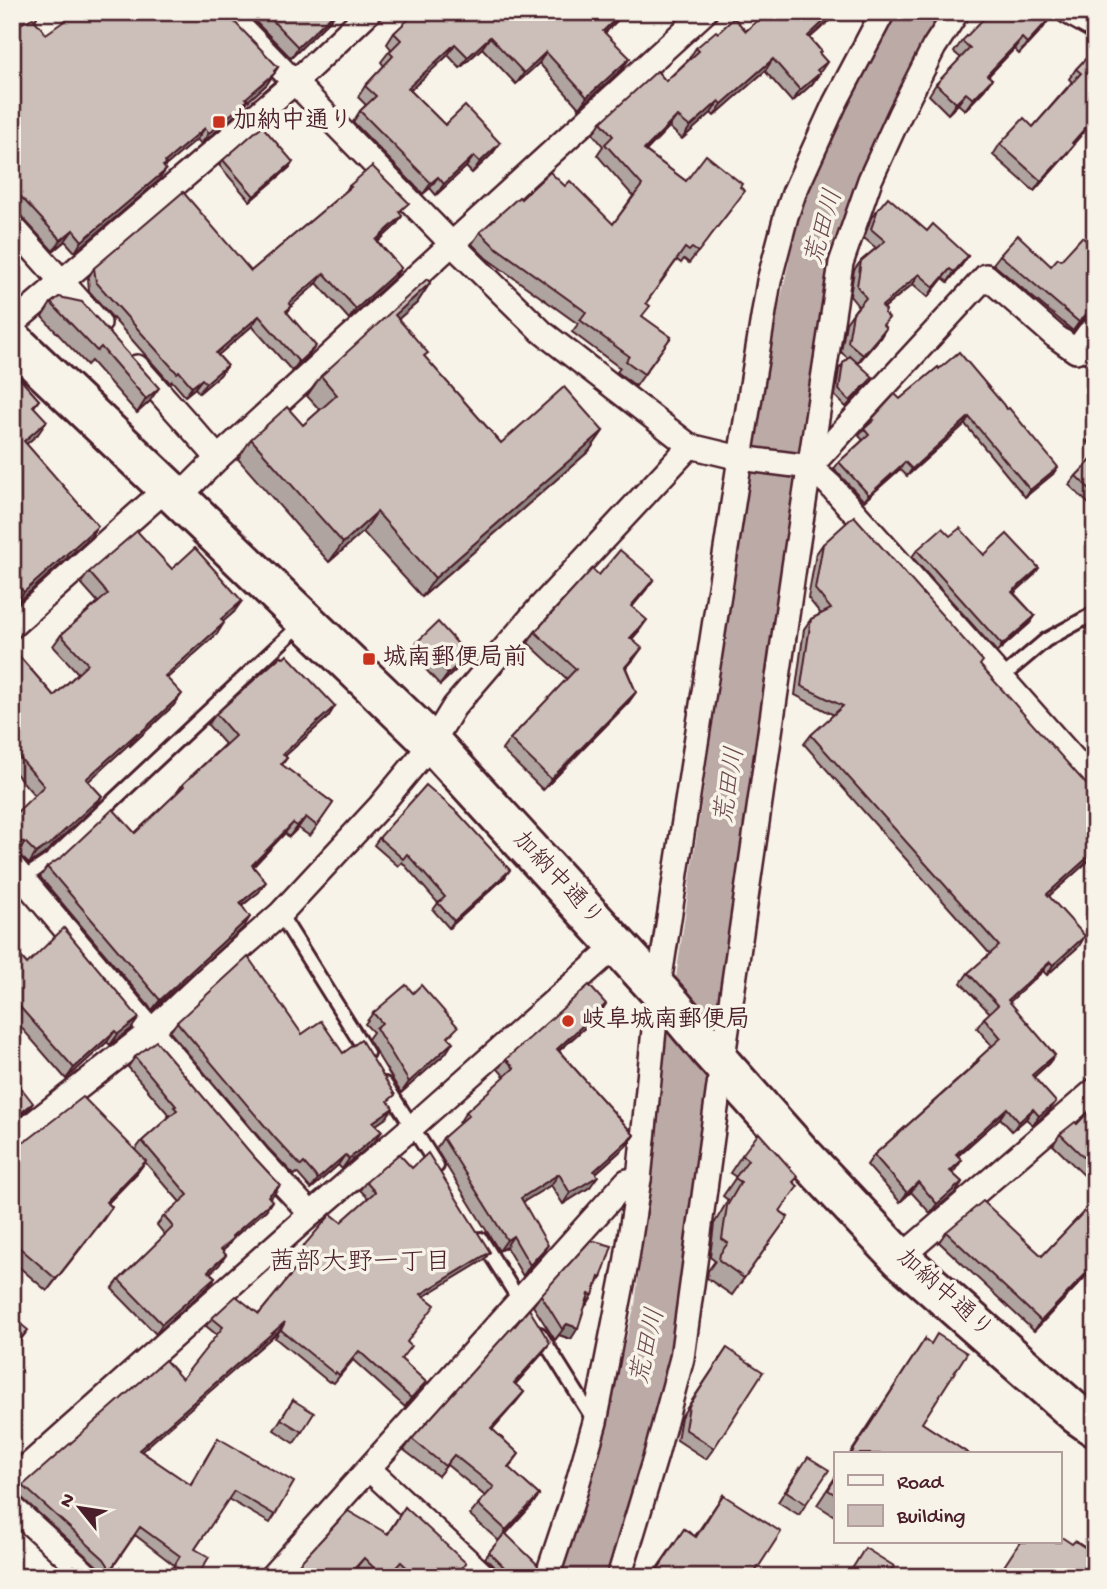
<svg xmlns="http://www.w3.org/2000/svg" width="1107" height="1589" font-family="'Gochi Hand','Klee One',sans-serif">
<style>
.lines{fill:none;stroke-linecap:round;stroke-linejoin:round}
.river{stroke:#bcaaa7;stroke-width:52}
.service-casing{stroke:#4a1f2b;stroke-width:18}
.minor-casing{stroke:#4a1f2b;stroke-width:28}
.trunk-casing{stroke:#4a1f2b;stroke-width:44}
.service{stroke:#f7f3e8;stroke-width:12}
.minor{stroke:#f7f3e8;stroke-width:23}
.trunk{stroke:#f7f3e8;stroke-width:38}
.wall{fill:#afa49f;stroke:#4a1f2b;stroke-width:2}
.shaded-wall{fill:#8f8682;stroke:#4a1f2b;stroke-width:2}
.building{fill:#ccbfb9;stroke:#4a1f2b;stroke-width:2}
.poi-dot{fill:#c8321e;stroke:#f7f3e8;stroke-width:2.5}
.labels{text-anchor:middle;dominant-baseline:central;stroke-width:7;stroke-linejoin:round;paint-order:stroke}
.poi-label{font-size:24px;font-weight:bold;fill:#4a1f2b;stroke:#f7f3e8;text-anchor:start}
.street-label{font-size:24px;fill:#4a1f2b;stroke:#f7f3e8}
.water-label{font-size:26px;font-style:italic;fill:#6c4950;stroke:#f7f3e8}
.neighbourhood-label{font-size:26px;fill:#4a1f2b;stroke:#f7f3e8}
</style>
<rect width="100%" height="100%" fill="#f7f3e8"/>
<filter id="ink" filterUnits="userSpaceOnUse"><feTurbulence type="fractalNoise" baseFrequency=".0143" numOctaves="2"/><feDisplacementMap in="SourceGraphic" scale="14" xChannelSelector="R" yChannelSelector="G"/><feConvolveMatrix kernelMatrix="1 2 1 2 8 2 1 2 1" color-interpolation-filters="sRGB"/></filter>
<g filter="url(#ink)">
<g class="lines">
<polyline class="river" points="585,1577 622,1462 661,1307 686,1088 754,623 800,332 824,224 862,123 904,42 926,12"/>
<g class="service-casing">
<g id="service">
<polyline points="1076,351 1095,359"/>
<polyline points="1001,678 1046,640 1095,613"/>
<polyline points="22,879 49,861 301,624"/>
<polyline points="280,914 367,1053"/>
<polyline points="385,1084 437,1166"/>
<polyline points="481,1239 521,1303"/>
<polyline points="540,1334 595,1422"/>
</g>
</g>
<g class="minor-casing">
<g id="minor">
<polyline points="226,12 452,244 542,332 690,446 740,458 810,467 830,485 1095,783"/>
<polyline points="1068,12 1095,27"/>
<polyline points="12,21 25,12"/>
<polyline points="12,226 99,323"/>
<polyline points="12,324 295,82 369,12"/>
<polyline points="137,367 218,458"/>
<polyline points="810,467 986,276 1055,336 1076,351 1089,333 1095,329"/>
<polyline points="178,498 218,458 705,12"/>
<polyline points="12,626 167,488"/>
<polyline points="12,866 258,1157 311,1214"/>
<polyline points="12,1140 152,1030 206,979 280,914 380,806 432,743 454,707 541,606 690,446"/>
<polyline points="900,1258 1095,1090"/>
<polyline points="369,1469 485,1577"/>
<polyline points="12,1480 311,1214 412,1127 617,945"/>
<polyline points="12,1507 89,1577"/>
<polyline points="271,1577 627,1181 639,1179"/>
<polyline points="547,1577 573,1499 595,1422 626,1264 639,1179 658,990 740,458 769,281 786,216 794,193 835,103 883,12"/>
<polyline points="619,1577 656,1455 682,1358 722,1064 794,567 841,263 870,180 900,114 934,47 957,12"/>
</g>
</g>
<g class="trunk-casing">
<polyline id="trunk" points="12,340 178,498 432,743 672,1005 712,1053 800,1152 900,1258 1078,1415 1095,1427"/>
</g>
<use href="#service" class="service"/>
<use href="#minor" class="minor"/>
<use href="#trunk" class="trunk"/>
</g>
<g class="wall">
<polygon points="246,12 337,12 333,17 291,58"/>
<polygon points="408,12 626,12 605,33 622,69 579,108 539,63 516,84 482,48 460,68 448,55 410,90 445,125 500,143 492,154 472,173 466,167 436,195 430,188 423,194 353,122 360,111 366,105 358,97 365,86 384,66 381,62 391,49 387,44 394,33 412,17"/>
<polygon points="767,12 839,12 810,38 821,51 819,54 827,62 812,84 792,102 765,71 714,116 711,113 682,139 669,127 646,151 686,181 740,187 736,203 689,263 684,259 681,263 677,260 646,303 642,317 671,337 636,386 617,372 620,368 572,332 578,324 486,258 472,244 480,232 521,199 565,186 613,224 633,196 597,155 603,146 593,134 601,122 666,81 688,60 696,48 718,33 746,31"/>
<polygon points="12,22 46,34 278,67 267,84 246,103 240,111 201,144 197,139 164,167 158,181 75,252 65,241 53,251 22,217 12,207"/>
<polygon points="1043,28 1019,54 1014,49 988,76 992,79 984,90 965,110 958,104 948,114 929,95 936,84 961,58 954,52 962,41"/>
<polygon points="1095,49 1095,119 1073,144 1074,145 1066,155 1034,191 993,155 1000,144 1033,127 1072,82 1069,79 1076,69"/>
<polygon points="223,160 289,168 250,201 219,165"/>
<polygon points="349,186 402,216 396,225 378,242 401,268 394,278 349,319 317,283 291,305 292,306 287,313 309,355 292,371 252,326 218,355 227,365 220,375 199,393 195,388 185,396 172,381 170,383 89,291 88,278 94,268 251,271 346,191"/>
<polygon points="878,209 927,231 968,256 948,282 943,278 928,297 913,284 884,308 883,326 886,328 880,338 858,363 869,382 846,407 835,396 839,369 848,358 841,352 846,323 858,306 850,296 854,270 861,261 876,248 864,238 871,218"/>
<polygon points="1095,248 1095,315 1087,318 1086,316 1073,331 993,264 1000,255 1051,266 1061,260"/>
<polygon points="430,283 417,303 398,319 425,357 501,443 603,431 589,451 422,597 363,532 329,562 238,459 251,439 303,425 320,410 307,396 321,376"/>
<polygon points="59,297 149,402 137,413 91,361 87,365 42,317 51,303"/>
<polygon points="938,367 1053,474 1025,497 965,424 907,476 900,469 864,501 834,469 839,462 863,440 859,436 872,419 900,399"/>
<polygon points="12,370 39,400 34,407 38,434 26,444 98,526 89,538 15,605 12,602"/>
<polygon points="1095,431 1095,450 1087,442"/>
<polygon points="1095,456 1095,510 1069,485 1076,476"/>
<polygon points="950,536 984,555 1034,575 1014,593 1035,616 1030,623 997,652 912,557 917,550"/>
<polygon points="823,544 980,666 1095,855 1049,896 1079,946 1047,975 1043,971 1009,1002 1055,1055 1048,1064 1034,1077 1049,1111 1033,1125 1026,1119 1012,1131 1000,1118 958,1156 955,1170 952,1173 962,1182 956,1192 930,1213 911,1192 900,1202 867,1165 874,1155 971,1068 978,1059 992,1046 977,1028 984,1018 990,1013 961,983 968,973 990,954 804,744 811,735 834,715 795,695 804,629 811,619 821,614 808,598 816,554"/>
<polygon points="172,569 234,612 223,621 217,634 167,678 174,705 130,746 129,744 88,781 102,796 94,807 44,854 29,864 17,853 35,796 12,769 12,648 54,696 78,673 53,646 61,635 98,602 81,583 89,572"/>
<polygon points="599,575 646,590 632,606 639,631 632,639 634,659 626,668 636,692 628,703 543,790 502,750 510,739 567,679 528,643 535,632"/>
<polygon points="418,641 460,666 440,685 410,652"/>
<polygon points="335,706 328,717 285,756 287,758 282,765 333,803 310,836 298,828 289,837 285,833 253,867 259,892 242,906 243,928 152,1010 40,877 47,867 135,833 175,795 183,784 225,744 208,725 216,714"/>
<polygon points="379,838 505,877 449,928 433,910 438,903 402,862 398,866 374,845"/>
<polygon points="12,947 27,964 131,1029 110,1045 107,1042 66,1079 12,1017"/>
<polygon points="373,1013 450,1039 446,1053 401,1093 368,1039 373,1032 365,1024"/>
<polygon points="599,1015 559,1051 634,1135 626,1146 596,1173 590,1187 563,1204 551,1185 523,1202 541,1256 523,1276 506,1247 499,1251 436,1149 443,1138 460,1124 459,1123 466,1112 505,1077 498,1069 506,1059"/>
<polygon points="177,1022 302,1034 343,1053 389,1103 386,1118 376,1125 382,1131 375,1141 342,1169 338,1165 311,1189 297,1173 294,1175 268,1148 170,1032"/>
<polygon points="135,1057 254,1157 280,1185 269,1198 272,1201 266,1210 233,1238 227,1247 222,1251 226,1255 219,1265 210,1273 215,1277 209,1286 156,1334 112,1289 119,1280 165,1235 157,1225 164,1216 180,1202 145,1162 137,1173 108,1203 112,1207 47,1291 12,1261 12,1143 14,1140 22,1142 135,1150 142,1141 169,1117 168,1116 169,1115 128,1067"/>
<polygon points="1095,1107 1095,1186 1053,1145 1060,1134 1077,1124"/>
<polygon points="742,1155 794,1183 780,1211 788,1217 732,1295 707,1278 708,1271 715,1261 710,1257 714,1224 728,1200 723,1196 736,1177 730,1173"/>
<polygon points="366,1182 484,1260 424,1296 401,1359 426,1382 405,1407 353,1360 334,1383 330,1381 329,1382 275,1338 280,1330 141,1451 190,1485 218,1438 275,1515 270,1523 228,1499 195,1549 197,1577 173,1577 169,1574 174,1565 135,1535 106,1577 103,1577 102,1573 98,1567 21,1497 16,1494 22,1486 182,1379 217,1335 206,1326 212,1318 259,1314 302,1262 296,1257 301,1249 341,1222 368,1198 360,1190"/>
<polygon points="1095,1200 1095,1276 1092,1280 1087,1275 1034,1331 939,1242 946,1232 1042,1256"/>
<polygon points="601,1278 585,1306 571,1339 559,1335 555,1340 533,1306 541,1295"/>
<polygon points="925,1339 922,1423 969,1454 850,1454"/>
<polygon points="727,1348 714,1448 706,1459 677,1440 681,1417"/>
<polygon points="542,1354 515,1384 524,1392 516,1402 492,1429 519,1454 509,1468 539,1495 531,1506 506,1534 534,1574 531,1577 504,1577 485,1558 499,1541 470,1515 485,1496 447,1465 438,1476 404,1450 412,1439"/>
<polygon points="293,1400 302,1432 294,1443 274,1430"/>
<polygon points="800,1468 806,1504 799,1515 778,1502"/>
<polygon points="836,1476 836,1517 817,1505"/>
<polygon points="723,1495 752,1577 651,1577 684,1529 695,1536"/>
<polygon points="405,1507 459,1572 455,1577 401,1577 395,1571 389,1577 367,1577 357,1567 349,1577 287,1577 387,1534"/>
</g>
<g class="shaded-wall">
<polygon points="335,12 337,12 333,17 291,58 298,47"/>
<polygon points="623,12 626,12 595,42 603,31"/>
<polygon points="834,12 839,12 799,47 808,36"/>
<polygon points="1051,17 1043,28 1019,54 1027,43"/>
<polygon points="490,37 482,48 460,68 468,57"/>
<polygon points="1022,38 1014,49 979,86 987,75"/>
<polygon points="455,44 448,55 401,99 408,88"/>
<polygon points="546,52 539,63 516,84 524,73"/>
<polygon points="630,58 622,69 579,108 587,97"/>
<polygon points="773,59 765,71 714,116 722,104"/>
<polygon points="278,67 267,84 246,103 240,111 201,144 209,133"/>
<polygon points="820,73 812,84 792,102 800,90"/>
<polygon points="992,79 984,90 965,110 973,99"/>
<polygon points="966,93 958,104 948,114 956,103"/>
<polygon points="719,101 711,113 682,139 690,127"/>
<polygon points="677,116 669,127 636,161 644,150"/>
<polygon points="1095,117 1095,119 1065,154 1072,143"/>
<polygon points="205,128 197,139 163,168 165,162"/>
<polygon points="500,143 492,154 472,173 480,162"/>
<polygon points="1074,145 1066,155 1034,191 1041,181"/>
<polygon points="474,156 466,167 436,195 444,184"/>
<polygon points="293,162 289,168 250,201 254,196"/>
<polygon points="166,170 158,181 75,252 82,241"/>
<polygon points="438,177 430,188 423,194 431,183"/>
<polygon points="402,216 396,225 369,249 376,240"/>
<polygon points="73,230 65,241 53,251 61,240"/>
<polygon points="968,256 962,265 948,282 954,272"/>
<polygon points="401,268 394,278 349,319 356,309"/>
<polygon points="950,269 943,278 928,297 934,287"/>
<polygon points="324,273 317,283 283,313 289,303"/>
<polygon points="919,274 913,284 875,315 882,306"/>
<polygon points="430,283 417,303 381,334 395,315"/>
<polygon points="1093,307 1086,316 1073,331 1079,322"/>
<polygon points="1094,308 1095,308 1095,315 1087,318"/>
<polygon points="259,316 252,326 209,363 216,353"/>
<polygon points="886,328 880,338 856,365 863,355"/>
<polygon points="316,346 309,355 292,371 299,362"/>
<polygon points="227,365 220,375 199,393 206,383"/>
<polygon points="202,379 195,388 185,396 192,387"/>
<polygon points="159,388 149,402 137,413 146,399"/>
<polygon points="969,417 965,424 907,476 912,469"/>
<polygon points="47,421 38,434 15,454 24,441"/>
<polygon points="603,431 589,451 422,597 435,578"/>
<polygon points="905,462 900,469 864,501 869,495"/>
<polygon points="1058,467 1053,474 1025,497 1030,490"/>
<polygon points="377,512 363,532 329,562 343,543"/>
<polygon points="98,526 89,538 15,605 24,592"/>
<polygon points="1039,568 1034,575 1008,599 1012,592"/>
<polygon points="654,579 646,590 624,617 631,606"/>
<polygon points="242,601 234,612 214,630 221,619"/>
<polygon points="1035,616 1030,623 997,652 1002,645"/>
<polygon points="647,620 639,631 622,649 630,638"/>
<polygon points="224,623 217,634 157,687 165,676"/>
<polygon points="642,648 634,659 617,678 625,667"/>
<polygon points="468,655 460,666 440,685 448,674"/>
<polygon points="636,692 628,703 543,790 551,779"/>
<polygon points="182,694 174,705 130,746 138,735"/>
<polygon points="335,706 328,717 276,764 283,754"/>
<polygon points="137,733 129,744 79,790 86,779"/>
<polygon points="102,796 94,807 44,854 29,864 36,853"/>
<polygon points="306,817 298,828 289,837 297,826"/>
<polygon points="293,823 285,833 244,876 252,865"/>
<polygon points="18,841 25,842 17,853 12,852 12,843"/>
<polygon points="1095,851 1095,855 1041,903 1047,894"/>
<polygon points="510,870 505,877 449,928 454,921"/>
<polygon points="266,882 259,892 232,913 240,903"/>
<polygon points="250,917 243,928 152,1010 160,1000"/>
<polygon points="1085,936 1079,946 1047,975 1053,965"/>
<polygon points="1050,962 1043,971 1001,1010 1008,1000"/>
<polygon points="606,1004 599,1015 549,1059 557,1049"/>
<polygon points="139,1018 131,1029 110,1045 118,1034"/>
<polygon points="115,1031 107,1042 66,1079 74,1068"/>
<polygon points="453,1042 446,1053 401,1093 409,1082"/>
<polygon points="1055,1055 1048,1064 1026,1084 1032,1075"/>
<polygon points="1056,1102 1049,1111 1033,1125 1039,1116"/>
<polygon points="33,1103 29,1109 12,1122 12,1120"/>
<polygon points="393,1108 386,1118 367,1131 373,1122"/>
<polygon points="1007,1108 1000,1118 949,1163 956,1154"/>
<polygon points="1033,1109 1026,1119 1012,1131 1019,1122"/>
<polygon points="382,1131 375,1141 342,1169 349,1159"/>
<polygon points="634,1135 626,1146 587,1181 594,1171"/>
<polygon points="345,1155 338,1165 311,1189 318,1179"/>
<polygon points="962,1160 955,1170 943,1180 950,1171"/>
<polygon points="146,1161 137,1173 97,1214 106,1202"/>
<polygon points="559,1174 551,1185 513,1208 521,1198"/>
<polygon points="598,1176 590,1187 563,1204 570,1193"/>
<polygon points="918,1182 911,1192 900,1202 907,1193"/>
<polygon points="962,1182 956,1192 930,1213 937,1204"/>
<polygon points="280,1185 274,1194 261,1206 268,1196"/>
<polygon points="272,1201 266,1210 233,1238 227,1247 214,1258 232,1236"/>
<polygon points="112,1207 104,1219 47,1291 56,1279"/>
<polygon points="513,1236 506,1247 499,1251 507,1240"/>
<polygon points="548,1245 541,1256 523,1276 530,1265"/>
<polygon points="490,1252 484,1260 415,1302 421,1294"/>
<polygon points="226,1255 219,1265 201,1280 208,1271"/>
<polygon points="1094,1265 1087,1275 1034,1331 1041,1321"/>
<polygon points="215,1277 209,1286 156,1334 162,1324"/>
<polygon points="589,1294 593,1295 586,1306"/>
<polygon points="285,1322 280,1330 134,1458 139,1450"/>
<polygon points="567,1324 578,1328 571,1339 559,1335 555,1340"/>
<polygon points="28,1330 19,1342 12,1350 12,1348"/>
<polygon points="550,1343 542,1354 507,1394 514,1383"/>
<polygon points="426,1382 421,1390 405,1407 411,1398"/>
<polygon points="524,1392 516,1402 484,1439 491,1428"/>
<polygon points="539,1495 531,1506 499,1541 506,1530"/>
<polygon points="364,1558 349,1577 347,1577"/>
</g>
<g class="building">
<polygon points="77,12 225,12 278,67 274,71 275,73 246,98 248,100 209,133 205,128 165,162 166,164 163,166 166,170 82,241 73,230 61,240 12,187 12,22 20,24 33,18 46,34"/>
<polygon points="264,12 335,12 298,47"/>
<polygon points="416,12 623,12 603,31 630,58 587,97 546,52 524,73 490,37 468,57 455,44 408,88 445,125 465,106 500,143 480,162 474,156 444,184 438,177 431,183 360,111 376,96 365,86 393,56 389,52 401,40 394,33"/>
<polygon points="767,12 834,12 808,36 821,51 819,53 827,62 817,70 820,73 800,90 773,59 722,104 719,101 690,127 677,116 644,150 686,181 706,155 742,184 740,187 745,191 698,252 692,248 689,251 685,248 646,303 650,306 642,316 671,337 644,374 626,361 629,356 580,320 586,312 494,246 480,232 519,197 521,199 550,172 565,186 570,181 613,224 642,185 605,144 613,136 601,122 657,71 666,81 699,51 696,48 716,31 718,33 734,18 746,31"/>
<polygon points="990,12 1046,12 1051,17 1027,43 1022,38 987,75 992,79 973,99 966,93 956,103 936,84 970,48 962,41"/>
<polygon points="1095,49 1095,117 1072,143 1074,145 1041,181 1000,144 1024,118 1033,127 1081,73 1076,69"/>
<polygon points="262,126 293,162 254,196 223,160"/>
<polygon points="372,166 409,203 399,212 402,216 376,240 401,268 356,309 324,273 289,303 292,306 286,311 316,346 299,362 259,316 216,353 227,365 206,383 202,379 192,387 179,371 177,373 96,282 94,268 183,192 251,271 351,187 349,186"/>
<polygon points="888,197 927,231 933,224 968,256 954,272 950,269 934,287 919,274 882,306 886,310 884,313 889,318 883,325 886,328 863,355 848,342 853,313 866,298 857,286 861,261 885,241 871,229 878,209"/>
<polygon points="1018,235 1051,266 1058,258 1061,260 1082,237 1095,248 1095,308 1093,307 1079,322 1000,255"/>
<polygon points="427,279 430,283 395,315 428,353 424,356 501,443 564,387 603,431 435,578 377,512 343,543 251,439 287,407 303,425 337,395 321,376"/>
<polygon points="59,297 82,302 159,388 146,399 101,347 97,351 51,303"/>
<polygon points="959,352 1007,409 1009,408 1058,467 1030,490 969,417 912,469 905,462 869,495 839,462 869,435 864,429 874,420 872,419 895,394 900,399 938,367 939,369"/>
<polygon points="850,356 873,377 850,401 839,390 843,363"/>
<polygon points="12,370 39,400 33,406 47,421 24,441 98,526 24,592 12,580"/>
<polygon points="1095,456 1095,494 1076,476"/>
<polygon points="854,516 983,661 980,665 1095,794 1095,851 1047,894 1085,936 1053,965 1050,962 1008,1000 1055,1055 1032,1075 1056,1102 1039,1116 1033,1109 1019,1122 1007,1108 956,1154 962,1160 950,1171 962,1182 937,1204 918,1182 907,1193 874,1155 973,1067 979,1060 978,1059 1001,1038 984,1018 998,1005 968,973 999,946 811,735 843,706 801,686 811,619 831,609 815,589 823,544"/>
<polygon points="942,528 950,536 960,528 984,555 1007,534 1039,568 1012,592 1035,616 1002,645 917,550"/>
<polygon points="137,531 172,569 195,548 242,601 221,619 224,623 165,676 182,694 138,735 137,733 86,779 102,796 51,843 36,853 25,842 18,841 12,843 12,817 44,786 14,751 12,753 12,648 54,696 88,664 61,635 108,594 89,572"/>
<polygon points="620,550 654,579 631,606 647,620 630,638 642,648 625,667 636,692 551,779 510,739 576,669 535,632 592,569 599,575"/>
<polygon points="438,622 468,655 448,674 418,641"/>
<polygon points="287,655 335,706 283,754 287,758 281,764 333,803 317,826 306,817 297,826 293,823 252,865 266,882 240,903 250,917 160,1000 47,867 62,857 113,809 135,833 184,786 183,784 235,736 216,714 281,656 284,658"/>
<polygon points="426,785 459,814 510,870 454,921 438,903 445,897 407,854 403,859 379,838"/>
<polygon points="64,928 139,1018 118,1034 115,1031 74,1068 12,998 12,947 27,964"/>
<polygon points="248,957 302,1034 321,1021 343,1053 361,1040 395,1095 388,1101 393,1108 373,1122 382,1131 349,1159 345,1155 318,1179 304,1163 301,1166 275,1138 177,1022"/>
<polygon points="406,985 413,993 421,985 458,1027 448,1037 453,1042 409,1082 376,1028 382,1023 373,1013"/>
<polygon points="589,985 606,1004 557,1049 634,1135 594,1171 598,1176 570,1193 559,1174 521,1198 548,1245 530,1265 513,1236 507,1240 443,1138 469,1115 466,1112 514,1068 506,1059"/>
<polygon points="156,1041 254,1157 280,1185 268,1196 272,1201 232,1236 234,1238 221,1249 226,1255 208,1271 215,1277 162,1324 119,1280 173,1227 164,1216 188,1195 142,1141 177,1110 174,1107 176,1106 135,1057"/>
<polygon points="15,1080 33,1103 12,1120 12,1082"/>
<polygon points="83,1097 146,1161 106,1202 112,1207 56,1279 13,1242 12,1243 12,1149 17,1144 14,1140 22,1142 29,1139"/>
<polygon points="1094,1106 1095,1107 1095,1168 1060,1134 1075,1122 1077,1124"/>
<polygon points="759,1133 798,1177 793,1182 798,1186 780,1211 788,1217 744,1278 719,1260 720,1254 728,1243 722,1239 727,1206 741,1182 735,1178 748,1160 742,1155"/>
<polygon points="428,1153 490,1252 421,1294 435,1305 407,1342 411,1346 401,1359 426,1382 411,1398 359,1351 339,1375 336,1372 335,1374 281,1330 285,1322 139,1450 191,1485 218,1438 294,1482 275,1515 234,1491 195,1549 209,1557 197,1577 193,1577 174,1566 180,1556 140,1527 106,1576 108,1571 108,1565 104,1559 27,1489 22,1486 165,1360 182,1379 223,1327 212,1318 236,1296 259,1314 308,1254 301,1249 331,1214 341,1222 375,1192 366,1182 399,1154 412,1168"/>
<polygon points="1095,1200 1095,1266 1094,1265 1041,1321 946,1232 983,1201 1042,1256"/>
<polygon points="591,1240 612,1246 601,1278 599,1277 593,1295 589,1294 578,1328 567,1324 562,1329 541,1295"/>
<polygon points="529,1309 550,1343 514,1383 524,1392 491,1428 519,1454 508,1467 539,1495 506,1530 478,1504 494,1487 454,1455 445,1466 412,1439 514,1325 515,1326"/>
<polygon points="12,1317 28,1330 12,1348"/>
<polygon points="937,1334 967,1353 922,1423 969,1454 851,1454 925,1339 931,1344"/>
<polygon points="727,1348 763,1372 714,1448 685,1429 689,1406"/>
<polygon points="293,1400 314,1413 302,1432 281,1419"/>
<polygon points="808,1457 829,1470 806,1504 786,1491"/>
<polygon points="836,1477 836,1495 828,1490"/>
<polygon points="723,1495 781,1532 752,1577 653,1577 684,1529 696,1537"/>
<polygon points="405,1507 466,1563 454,1577 417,1577 401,1562 387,1577 383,1577 364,1558 347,1577 287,1577 348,1511 388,1534"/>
<polygon points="505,1533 538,1565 537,1568 529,1577 514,1577 489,1552"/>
<polygon points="1060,1536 1072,1544 1075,1541 1095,1554 1095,1577 997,1577 1020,1542 1060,1542"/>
<polygon points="865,1548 894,1566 887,1577 847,1577"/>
<polygon points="74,1566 87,1577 63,1577"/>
</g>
</g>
<g class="poi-dot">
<rect x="212" y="115" width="14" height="14" rx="3.5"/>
<rect x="362" y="652" width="14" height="14" rx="3.5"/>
<circle cx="568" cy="1021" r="7"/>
</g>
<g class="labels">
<g class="poi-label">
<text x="233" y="122">加納中通り</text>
<text x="383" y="659">城南郵便局前</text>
<text x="582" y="1021">岐阜城南郵便局</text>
</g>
<g class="street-label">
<text transform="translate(557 880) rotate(47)">加納中通り</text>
<text transform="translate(944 1295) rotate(42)">加納中通り</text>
</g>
<g class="water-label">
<text transform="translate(826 228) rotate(-74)">荒田川</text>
<text transform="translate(732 786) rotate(-81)">荒田川</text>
<text transform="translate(650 1347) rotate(-77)">荒田川</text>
</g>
<g class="neighbourhood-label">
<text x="360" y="1264">茜部大野一丁目</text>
</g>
</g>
<rect width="1107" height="1589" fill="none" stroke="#f7f3e8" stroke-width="42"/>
<rect x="21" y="21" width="1065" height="1547" fill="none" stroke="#4a1f2b" stroke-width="2.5" filter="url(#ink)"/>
<rect x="834" y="1452" width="228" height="91" fill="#f7f3e8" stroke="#b29e9c" stroke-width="2"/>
<rect x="848" y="1475" width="35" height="10" fill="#f7f3e8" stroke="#b29e9c" stroke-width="2"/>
<text x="897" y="1488" font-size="21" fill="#4a1f2b">Road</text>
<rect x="848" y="1505" width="35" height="21" fill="#ccbfb9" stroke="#b29e9c" stroke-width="2"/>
<text x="897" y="1522" font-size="21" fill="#4a1f2b">Building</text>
<g transform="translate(80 1508) rotate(300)" stroke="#f7f3e8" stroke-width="5" paint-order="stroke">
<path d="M0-5L12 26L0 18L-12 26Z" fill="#4a1f2b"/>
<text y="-10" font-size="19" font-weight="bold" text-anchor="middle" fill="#4a1f2b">N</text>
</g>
</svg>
